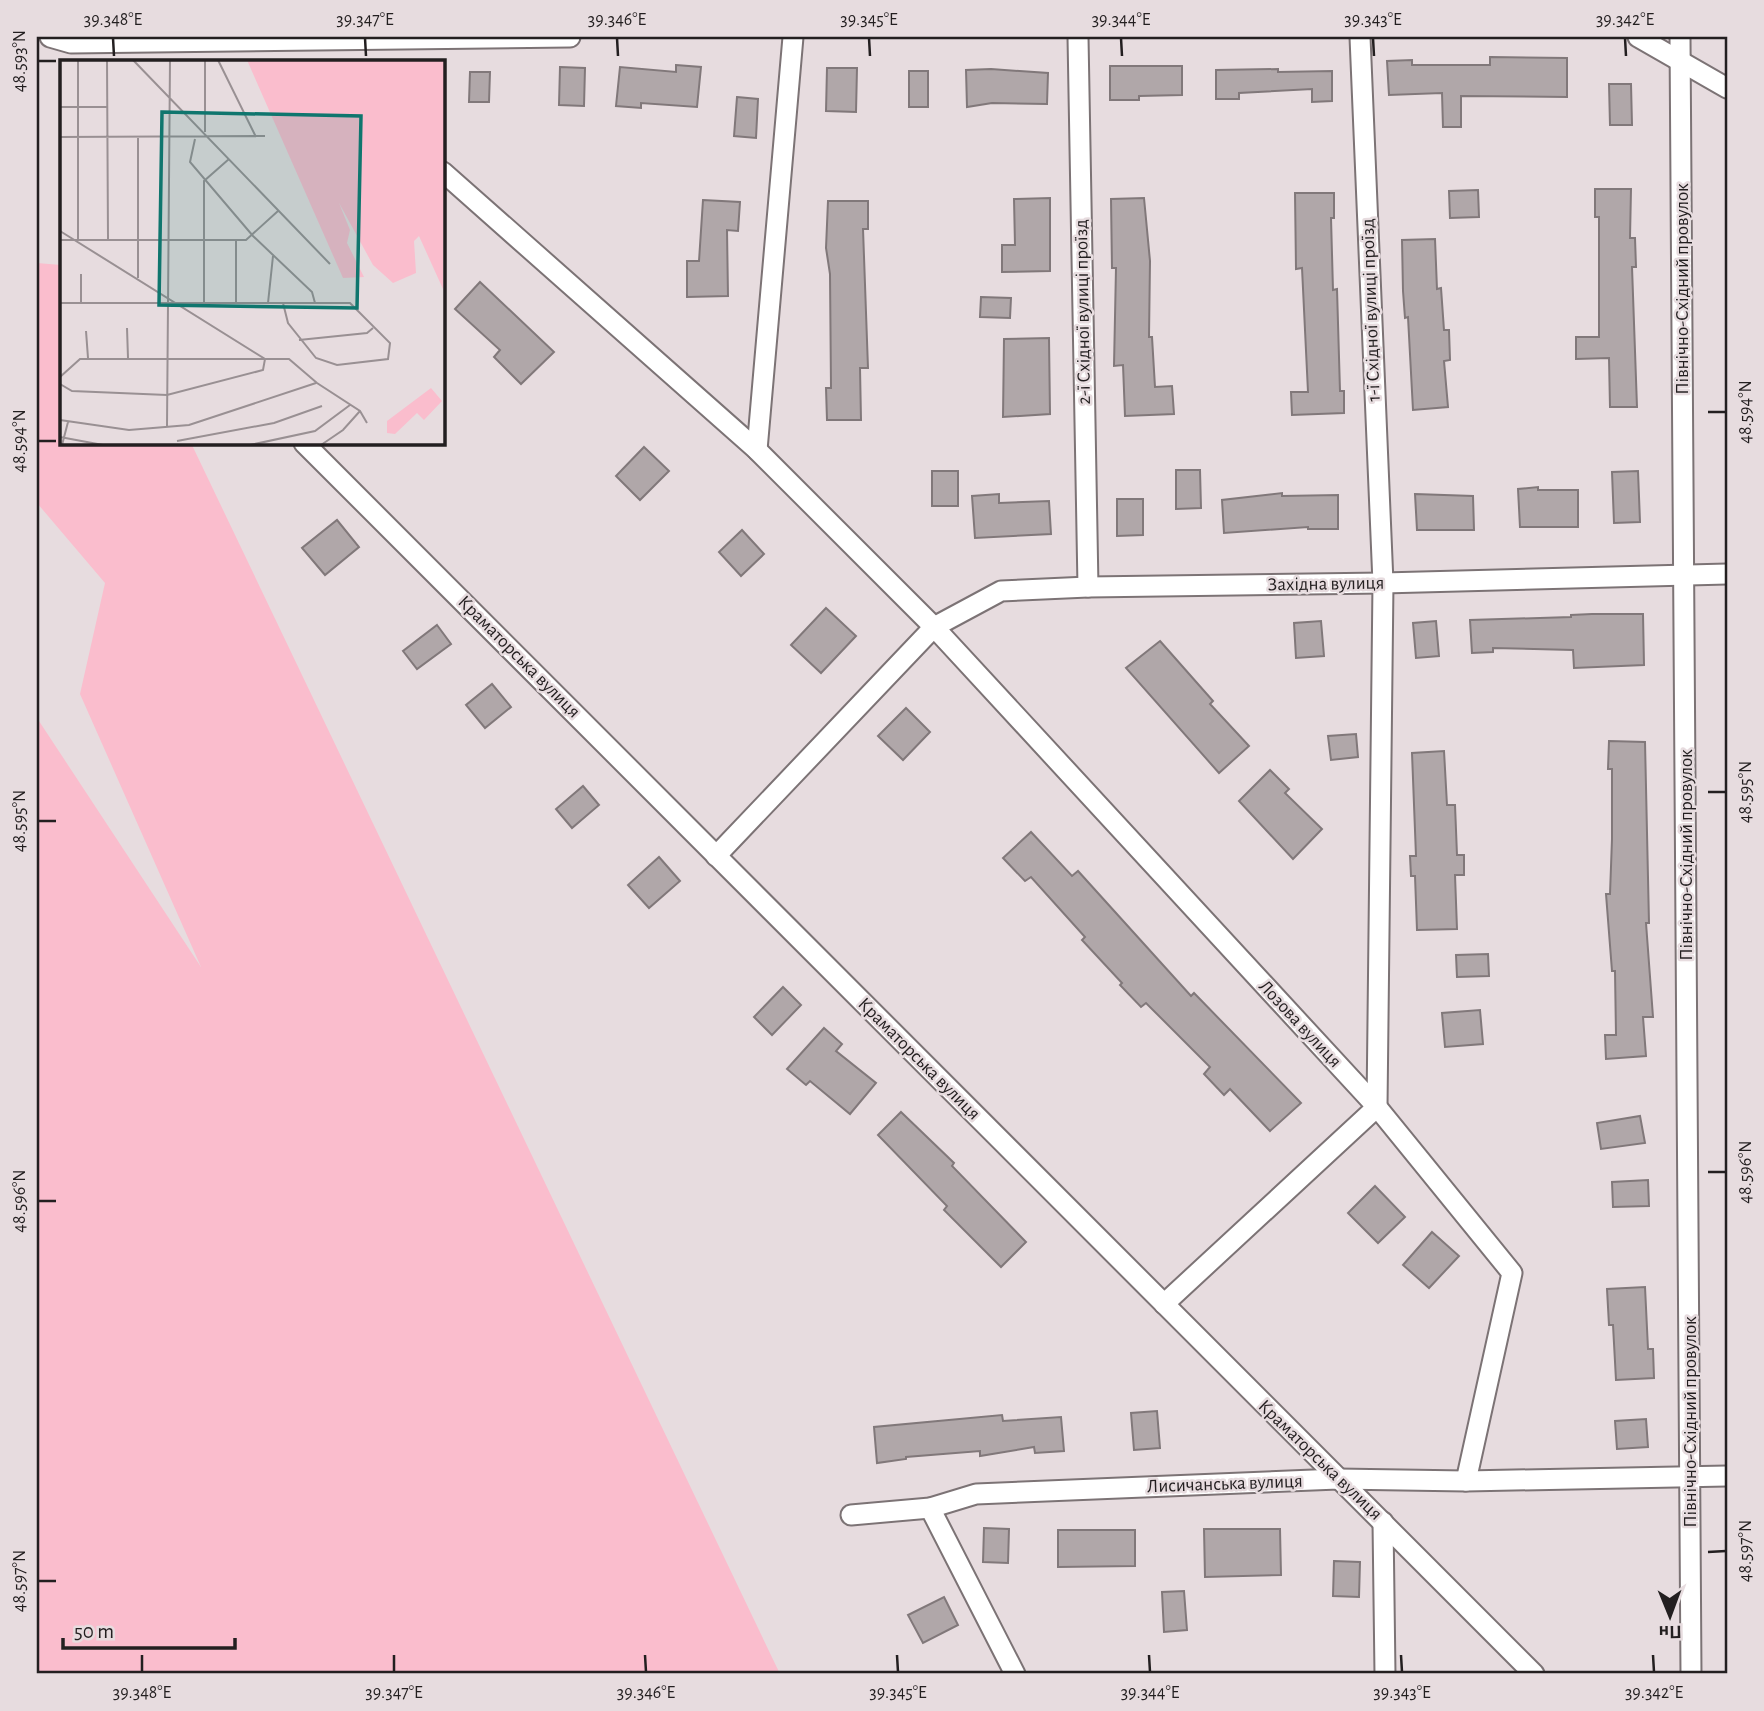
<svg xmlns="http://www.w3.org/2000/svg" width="1764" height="1711" font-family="'Alegreya Sans',sans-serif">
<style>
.green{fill:#fabdcd}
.building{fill:#b0a7a9;stroke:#81787a;stroke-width:2}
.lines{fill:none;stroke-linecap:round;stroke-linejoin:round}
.minor-casing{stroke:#7c7375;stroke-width:23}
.minor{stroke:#fff;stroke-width:19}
.ticks{fill:none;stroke:#231f20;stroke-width:2.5}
.labels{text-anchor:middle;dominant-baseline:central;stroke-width:5;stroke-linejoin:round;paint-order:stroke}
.street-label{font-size:19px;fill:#231f20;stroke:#e7dcdf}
.inset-road{fill:none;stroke:#999093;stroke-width:2}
.view{fill:#0f766e;fill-opacity:0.15;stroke:#0f766e;stroke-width:3.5}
.inset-edge{fill:none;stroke:#231f20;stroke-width:3.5}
.neatline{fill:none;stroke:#231f20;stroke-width:2.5}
.ticks-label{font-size:18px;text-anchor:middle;fill:#231f20}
</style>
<rect width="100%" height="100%" fill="#e7dcdf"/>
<polygon class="green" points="37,263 61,265 61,443 191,443 780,1674 37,1674 37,718 201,967 80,694 105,583 37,503"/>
<g class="building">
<polygon points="1490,57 1567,58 1567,97 1461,96 1461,127 1443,127 1442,93 1389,95 1387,61 1412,60 1412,65 1490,65"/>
<polygon points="676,65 701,67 697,107 641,103 641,108 616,106 620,67 676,72"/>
<polygon points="1110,66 1182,66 1182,95 1139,96 1139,100 1110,100"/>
<polygon points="560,67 585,68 584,106 559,105"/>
<polygon points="827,68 857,68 856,112 826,111"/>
<polygon points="991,69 1048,73 1047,104 992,103 967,107 966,70"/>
<polygon points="1278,69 1278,72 1332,71 1332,101 1312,102 1312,89 1239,93 1239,99 1216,99 1216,70"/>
<rect x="909" y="71" width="19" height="36"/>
<polygon points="470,72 490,72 489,102 469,102"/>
<polygon points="1609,84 1631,84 1632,125 1610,125"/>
<polygon points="737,97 758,99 756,138 734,136"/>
<polygon points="1595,189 1631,189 1630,238 1635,238 1636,267 1632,267 1637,407 1610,407 1609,358 1576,359 1576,337 1599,337 1599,217 1595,217"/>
<polygon points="1478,190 1479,217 1450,218 1449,191"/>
<polygon points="1295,193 1334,193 1334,218 1331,218 1333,290 1337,289 1340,391 1344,391 1344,413 1292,415 1291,392 1308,392 1302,268 1296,269"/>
<polygon points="1050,198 1050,271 1002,272 1002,245 1015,245 1014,199"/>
<polygon points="1144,198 1150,261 1149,337 1152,337 1155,387 1172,386 1174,414 1125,416 1123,365 1114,366 1116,268 1112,268 1111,199"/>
<polygon points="703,200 740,202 738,231 727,230 728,296 687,297 687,261 699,261"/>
<polygon points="828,201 868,201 868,229 863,229 868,368 860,368 861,420 827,420 826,388 831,388 830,274 826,248"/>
<polygon points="1435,239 1437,289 1441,288 1444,330 1449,330 1450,360 1444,361 1448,407 1413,410 1408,317 1405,318 1403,291 1402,240"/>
<polygon points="480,282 554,352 521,384 494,357 500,350 455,309"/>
<polygon points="981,297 1011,298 1010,318 980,317"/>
<polygon points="1049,338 1050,414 1003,417 1004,339"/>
<polygon points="644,447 669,471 640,500 616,476"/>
<polygon points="1176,470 1200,470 1201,508 1176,509"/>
<rect x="932" y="471" width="26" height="35"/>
<polygon points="1638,471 1640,522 1614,523 1612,472"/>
<polygon points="1538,487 1538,490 1578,490 1578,527 1520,527 1518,489"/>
<polygon points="1282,493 1282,496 1338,495 1338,529 1308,529 1308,527 1224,533 1222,500"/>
<polygon points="999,494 999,503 1049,501 1051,534 975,538 972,496"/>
<polygon points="1415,494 1473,496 1474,530 1417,530"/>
<polygon points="1117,499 1143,499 1143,535 1117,536"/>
<polygon points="337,520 359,547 325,575 302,548"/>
<polygon points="742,530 764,554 741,576 719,552"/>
<polygon points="826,608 856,636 821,673 791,645"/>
<polygon points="1592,614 1643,614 1644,665 1574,668 1573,650 1493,648 1493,652 1472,653 1470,620 1571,617 1571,615"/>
<polygon points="1321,621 1324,656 1296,658 1294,623"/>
<polygon points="1436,621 1439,656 1416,658 1413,623"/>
<polygon points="437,625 451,644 417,669 403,651"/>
<polygon points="1160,641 1213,701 1210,704 1249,746 1219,773 1126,668"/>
<polygon points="492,684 511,707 485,728 466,705"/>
<polygon points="906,708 930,732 903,760 878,736"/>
<polygon points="1356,734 1358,757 1331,760 1328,736"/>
<polygon points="1609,741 1645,742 1649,923 1646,923 1653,1017 1643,1017 1646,1056 1606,1059 1605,1035 1616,1035 1615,971 1612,971 1606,894 1610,894 1612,839 1612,769 1608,769"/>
<polygon points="1444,751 1447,805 1455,805 1457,855 1464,855 1464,875 1455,875 1457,929 1417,930 1415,876 1411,876 1410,856 1416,856 1412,753"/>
<polygon points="1270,770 1289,789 1285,793 1322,829 1293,859 1239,801"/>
<polygon points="583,786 599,805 572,828 556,809"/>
<polygon points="1031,832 1072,876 1078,871 1191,996 1194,993 1301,1103 1270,1131 1230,1089 1224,1095 1204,1074 1210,1067 1146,1003 1141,1007 1120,985 1122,983 1082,940 1085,937 1031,877 1025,881 1003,858"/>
<polygon points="659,857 680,881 649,908 628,885"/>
<polygon points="1488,954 1489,976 1457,977 1456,955"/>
<polygon points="783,987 801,1005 772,1035 754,1017"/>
<polygon points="1480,1010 1483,1044 1445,1047 1442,1013"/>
<polygon points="824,1028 842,1044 836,1051 876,1083 850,1114 810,1081 806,1085 787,1069"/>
<polygon points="901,1112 954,1163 952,1166 1026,1242 1001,1267 944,1210 947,1206 878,1135"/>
<polygon points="1640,1116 1645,1143 1601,1149 1597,1123"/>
<polygon points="1648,1180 1649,1206 1613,1207 1612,1182"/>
<polygon points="1375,1186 1405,1217 1378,1243 1348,1213"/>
<polygon points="1432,1232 1459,1256 1429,1288 1403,1265"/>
<polygon points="1645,1287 1648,1349 1653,1349 1654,1378 1616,1380 1613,1325 1609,1325 1607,1289"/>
<polygon points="1157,1411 1160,1448 1134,1450 1131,1413"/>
<polygon points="1002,1415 1003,1421 1061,1417 1064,1451 1035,1453 1034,1447 980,1456 980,1451 906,1457 906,1459 877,1463 874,1427"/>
<polygon points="1646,1419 1648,1447 1617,1449 1615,1421"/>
<polygon points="984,1528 1009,1529 1008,1563 983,1562"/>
<polygon points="1204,1529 1280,1529 1281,1575 1205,1577"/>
<polygon points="1058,1530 1135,1530 1135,1566 1058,1567"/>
<polygon points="1334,1561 1360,1562 1359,1597 1333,1596"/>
<polygon points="1184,1591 1187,1630 1164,1632 1162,1592"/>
<polygon points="944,1597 958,1625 923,1643 908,1615"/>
</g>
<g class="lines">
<g class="minor-casing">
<g id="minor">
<polyline points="50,37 71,43 570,37"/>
<polyline points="1078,37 1088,587"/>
<polyline points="1638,37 1727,88"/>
<polyline points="1680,37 1691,1674"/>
<polyline points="443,172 757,450 934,627 1377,1107 1512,1273 1466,1481"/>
<polyline points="304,443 1534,1674"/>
<polyline points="757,450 793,37"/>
<polyline points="716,856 934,627 1001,591 1088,587 1383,583 1727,574"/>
<polyline points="1164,1304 1377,1107 1383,583 1360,37"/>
<polyline points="930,1508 1015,1674"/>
<polyline points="851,1515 930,1508 976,1494 1338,1479 1466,1481 1727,1476"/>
<polyline points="1383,1522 1385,1674"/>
</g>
</g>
<use href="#minor" class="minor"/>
</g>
<path class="ticks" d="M113,38L114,56M365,38L366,56M617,38L618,56M869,38L870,56M1121,38L1122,56M1373,38L1374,56M1625,38L1626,56M38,61H56M1708,412H1726M38,441H56M1708,792H1726M38,821H56M1708,1172H1726M38,1201H56M1708,1552L1726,1551M38,1581H56M142,1655V1672M394,1655V1672M645,1655L646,1672M897,1655L898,1672M1149,1655L1150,1672M1401,1655L1402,1672M1653,1655L1654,1672"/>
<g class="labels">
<g class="street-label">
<text transform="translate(1682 289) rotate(-90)">Північно-Східний провулок</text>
<text transform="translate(1371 310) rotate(-92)">1-ї Східної вулиці проїзд</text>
<text transform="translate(1083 312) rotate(-91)">2-ї Східної вулиці проїзд</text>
<text transform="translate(1326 584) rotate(-1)">Західна вулиця</text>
<text transform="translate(519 657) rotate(45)">Краматорська вулиця</text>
<text transform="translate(1686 855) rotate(-90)">Північно-Східний провулок</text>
<text transform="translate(1300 1024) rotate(47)">Лозова вулиця</text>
<text transform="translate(919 1059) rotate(45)">Краматорська вулиця</text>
<text transform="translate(1690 1422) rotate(-90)">Північно-Східний провулок</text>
<text transform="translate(1320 1460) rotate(44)">Краматорська вулиця</text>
<text transform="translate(1225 1484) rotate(-2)">Лисичанська вулиця</text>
</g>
</g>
<g transform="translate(60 60)">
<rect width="385" height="385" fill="#e7dcdf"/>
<path d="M187,0H385L383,229L359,176L354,181L356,213L333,223L313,205L279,143L290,170L287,183L304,217L283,218ZM371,328L382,341L364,360L357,353L335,374L327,373V361Z" fill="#fabdcd"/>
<path class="inset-road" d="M18,0V180M47,0L48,180M73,0L270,204M158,0L196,77M0,47H47M145,72V0M0,77L205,76M135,79L130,102L193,176L252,232L255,243M0,171L205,299L203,310L107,335L12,331L0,324M0,180H186L218,151M176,180V243M21,214V243M78,218V78M0,243H290L330,283L328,299L277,305L256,298L228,263L223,243M144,243V121L169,99M208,243L213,196M67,268L68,298M26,271L28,298M239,280L307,273L313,268M0,317L20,299H229L257,323L300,351L307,363M0,360L69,370L129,365L256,323M107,366L110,0M0,377L43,385M117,381L214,363L262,346M2,385L8,362M190,385L255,371L290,345M261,385L283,370L300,351"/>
<path class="view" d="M102,52L301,56L297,248L99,245Z"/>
<rect width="385" height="385" class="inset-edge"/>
</g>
<rect width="1764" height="1711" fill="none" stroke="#e7dcdf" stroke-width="77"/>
<g transform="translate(1670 1616) rotate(179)" stroke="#e7dcdf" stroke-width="5" paint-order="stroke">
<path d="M0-5L12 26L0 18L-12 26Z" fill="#231f20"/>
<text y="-10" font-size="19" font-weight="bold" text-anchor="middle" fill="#231f20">Пн</text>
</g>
<path d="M63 1638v10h172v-10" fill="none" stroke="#231f20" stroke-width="3.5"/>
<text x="74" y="1638" font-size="21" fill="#231f20" stroke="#e7dcdf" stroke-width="5" paint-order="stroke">50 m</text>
<rect x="38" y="38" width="1688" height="1634" class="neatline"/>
<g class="ticks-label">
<text x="113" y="25">39.348°E</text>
<text x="365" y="25">39.347°E</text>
<text x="617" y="25">39.346°E</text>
<text x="869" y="25">39.345°E</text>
<text x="1121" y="25">39.344°E</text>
<text x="1373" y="25">39.343°E</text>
<text x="1625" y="25">39.342°E</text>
<text transform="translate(19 61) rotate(-90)" y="6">48.593°N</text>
<text transform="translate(1745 412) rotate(-90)" y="6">48.594°N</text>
<text transform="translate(19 441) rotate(-90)" y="6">48.594°N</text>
<text transform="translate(1745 792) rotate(-90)" y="6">48.595°N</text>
<text transform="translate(19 821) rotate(-90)" y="6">48.595°N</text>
<text transform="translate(1745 1172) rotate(-90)" y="6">48.596°N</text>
<text transform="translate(19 1201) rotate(-90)" y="6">48.596°N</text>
<text transform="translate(1745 1551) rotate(-90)" y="6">48.597°N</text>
<text transform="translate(19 1581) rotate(-90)" y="6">48.597°N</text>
<text x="142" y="1698">39.348°E</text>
<text x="394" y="1698">39.347°E</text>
<text x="646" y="1698">39.346°E</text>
<text x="898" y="1698">39.345°E</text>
<text x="1150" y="1698">39.344°E</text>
<text x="1402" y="1698">39.343°E</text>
<text x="1654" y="1698">39.342°E</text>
</g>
</svg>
